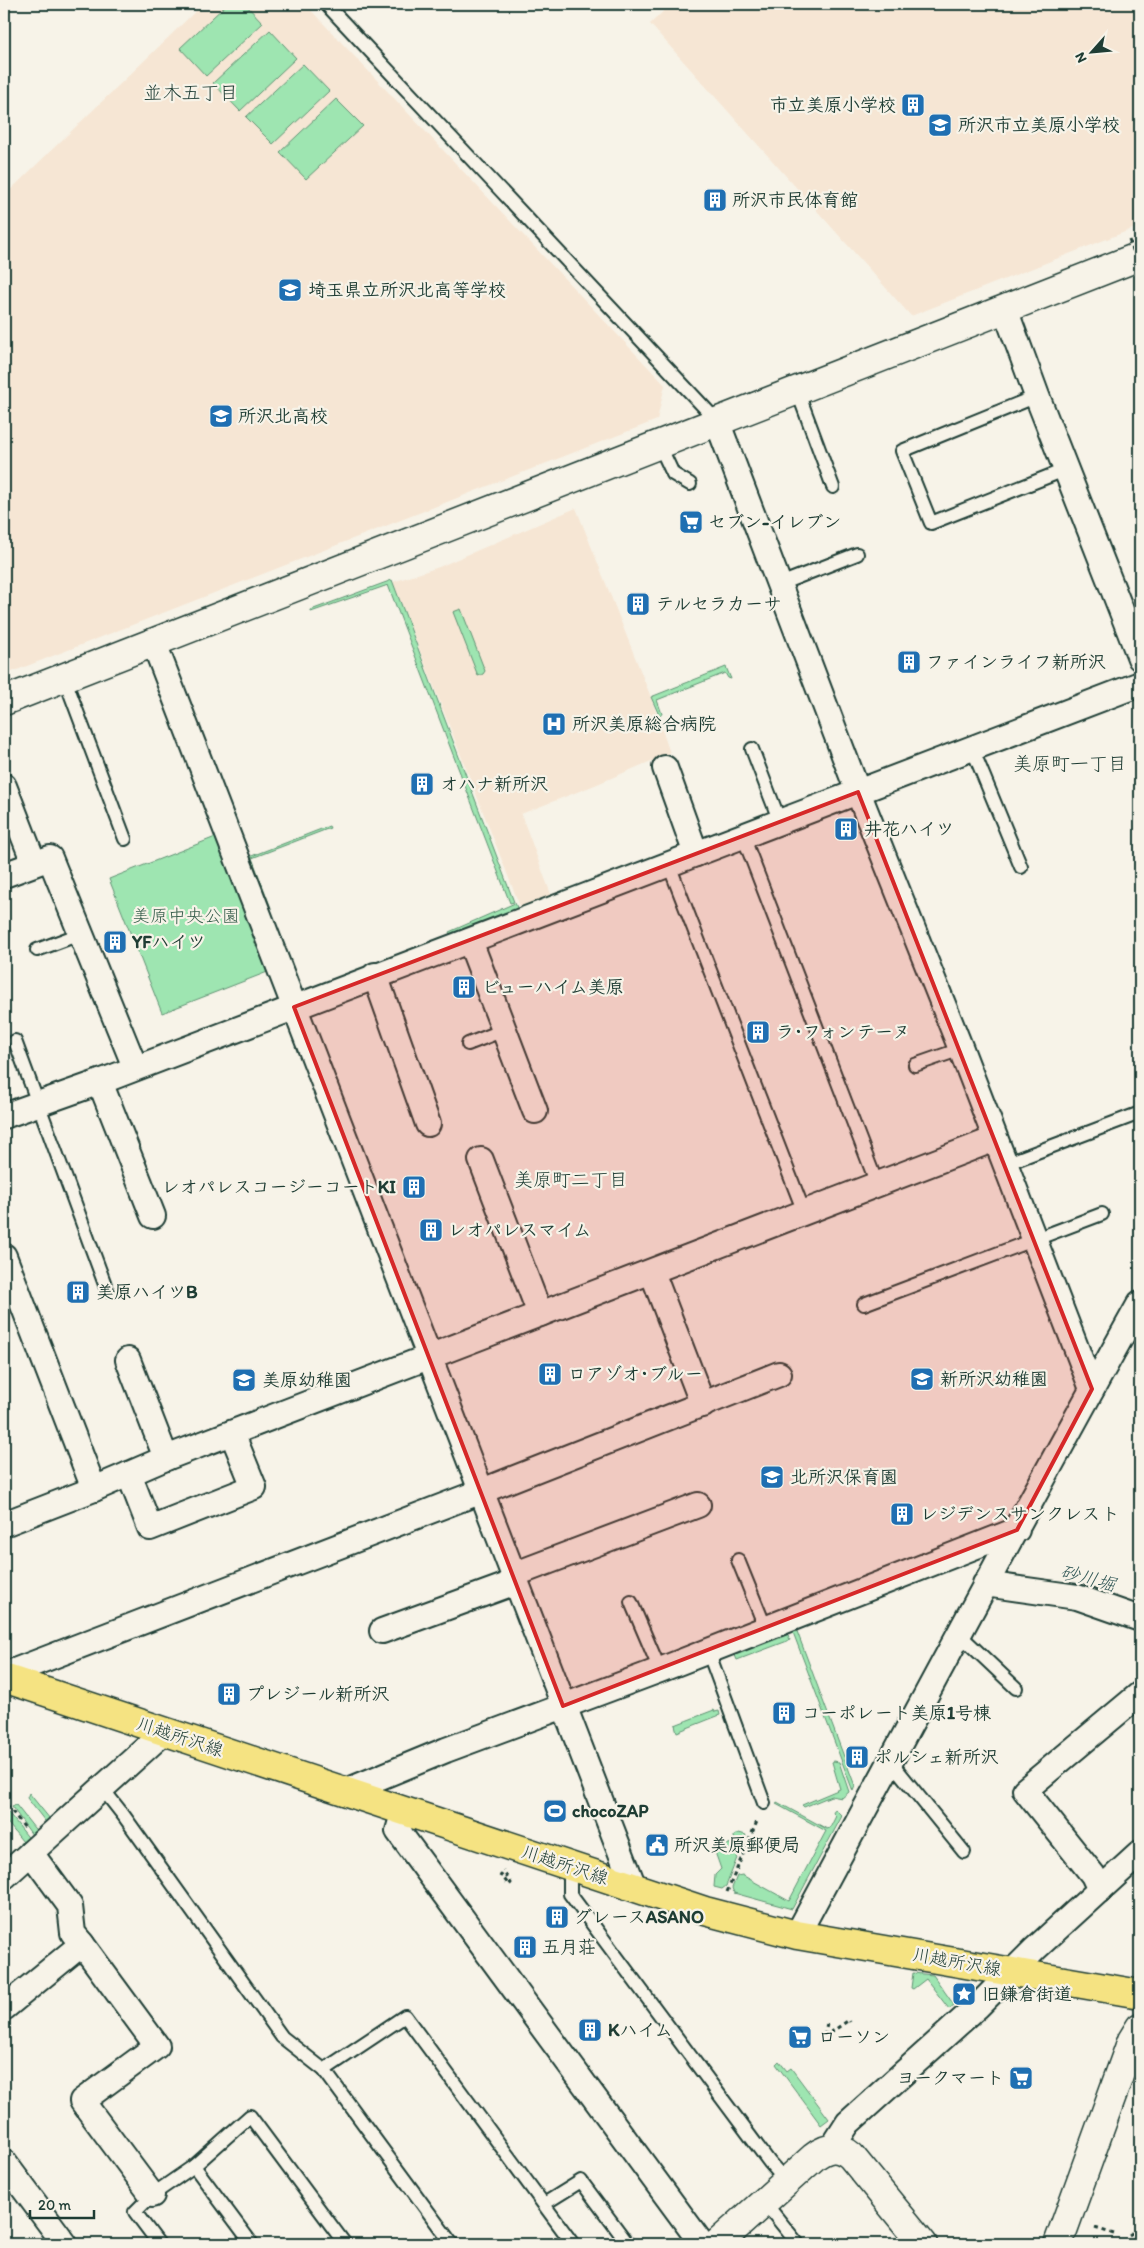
<svg xmlns="http://www.w3.org/2000/svg" width="1144" height="2248" font-family="Itim,'Klee One',sans-serif">
<style>
.built{fill:#f6e6d4}
.green{fill:#9ee5b1;stroke:#5e9172}
.lines{fill:none;stroke-linecap:round;stroke-linejoin:round}
.lane-casing{stroke:#1f3d34;stroke-width:16}
.street-casing{stroke:#1f3d34;stroke-width:28}
.secondary-casing{stroke:#1f3d34;stroke-width:31}
.primary-casing{stroke:#1f3d34;stroke-width:31}
.path{stroke:#1f3d34;stroke-width:3;stroke-dasharray:4 4;stroke-linecap:butt}
.lane{stroke:#f7f3e8;stroke-width:12}
.street{stroke:#f7f3e8;stroke-width:24}
.secondary{stroke:#f7f3e8;stroke-width:28}
.primary{stroke:#f5e382;stroke-width:28}
.path-bridge{stroke:#1f3d34;stroke-width:3;stroke-dasharray:4 4;stroke-linecap:butt}
.marked{fill:#d62828;fill-opacity:0.2;stroke:#d62828;stroke-width:4;stroke-linejoin:round}
.labels{text-anchor:middle;dominant-baseline:central;stroke-width:4.5;stroke-linejoin:round;paint-order:stroke}
.poi-label{font-size:18px;font-weight:bold;fill:#1f3d34;stroke:#f7f3e8;text-anchor:start}
.park-label{font-size:18px;fill:#385f4d;stroke:#f7f3e8}
.street-label{font-size:18px;fill:#1f3d34;stroke:#f7f3e8}
.neighbourhood-label{font-size:19px;fill:#1f3d34;stroke:#f7f3e8}
.water-label{font-size:19px;font-style:italic;fill:#335958;stroke:#f7f3e8}
</style>
<rect width="100%" height="100%" fill="#f7f3e8"/>
<filter id="ink" filterUnits="userSpaceOnUse"><feTurbulence type="fractalNoise" baseFrequency=".02" numOctaves="2"/><feDisplacementMap in="SourceGraphic" scale="10" xChannelSelector="R" yChannelSelector="G"/><feConvolveMatrix kernelMatrix="1 2 1 2 8 2 1 2 1" color-interpolation-filters="sRGB"/></filter>
<g filter="url(#ink)">
<g class="built">
<polygon points="203,4 305,4 665,385 657,420 4,675 4,196"/>
<polygon points="671,4 1140,4 1140,226 911,316 650,24"/>
<polygon points="576,508 650,695 670,753 595,785 521,814 552,897 521,909 393,582 439,567"/>
</g>
<g class="green">
<polygon points="227,4 245,4 263,23 206,76 180,48"/>
<polygon points="270,30 296,58 240,111 213,83"/>
<polygon points="303,64 329,91 273,144 246,117"/>
<polygon points="336,99 363,126 306,179 280,152"/>
<polygon points="392,580 514,902 510,903 388,585 311,612 311,610"/>
<polygon points="461,609 485,671 483,674 478,676 453,612"/>
<polygon points="726,667 731,679 728,678 725,673 657,700 662,714 659,715 651,697"/>
<polygon points="329,826 330,828 252,858 271,908 269,909 249,857"/>
<polygon points="218,836 270,971 162,1013 109,879"/>
<polygon points="515,903 518,910 451,936 449,932"/>
<polygon points="795,1626 855,1786 853,1791 791,1627"/>
<polygon points="787,1632 790,1640 737,1660 734,1653"/>
<polygon points="714,1710 715,1712 719,1711 720,1715 677,1732 675,1725"/>
<polygon points="834,1761 839,1762 849,1792 842,1798 831,1796 804,1807 802,1805 840,1789 832,1762"/>
<polygon points="29,1793 54,1824 35,1839 12,1807 16,1805 38,1833 48,1825 27,1798"/>
<polygon points="777,1802 827,1829 830,1828 836,1816 833,1813 835,1809 842,1816 792,1909 734,1893 732,1888 737,1876 742,1875 789,1901 826,1831 776,1804"/>
<polygon points="7,1811 31,1841 20,1850 20,1843 23,1842 6,1821 4,1822 4,1813"/>
<polygon points="739,1833 746,1835 726,1886 722,1889 714,1887 715,1875 721,1869 715,1852 717,1848 735,1842 734,1836"/>
<polygon points="913,1973 933,1975 954,2005 949,2009 926,1979 913,1989 911,1988"/>
<polygon points="779,2061 787,2071 791,2068 829,2119 821,2125 776,2064"/>
</g>
<g class="lines">
<g class="lane-casing">
<g id="lane">
<polyline points="326,4 717,421"/>
<polyline points="797,390 833,487"/>
<polyline points="1037,396 902,451 931,523 1067,469"/>
<polyline points="659,444 673,474 690,484"/>
<polyline points="780,584 857,554"/>
<polyline points="64,677 125,839"/>
<polyline points="972,748 1021,867"/>
<polyline points="752,749 780,822"/>
<polyline points="743,836 877,1184"/>
<polyline points="669,865 804,1212"/>
<polyline points="37,950 80,934"/>
<polyline points="15,1041 107,1290"/>
<polyline points="468,1044 504,1030"/>
<polyline points="915,1065 961,1049"/>
<polyline points="1005,1164 1140,1113"/>
<polyline points="864,1304 1102,1214"/>
<polyline points="738,1560 766,1629"/>
<polyline points="631,1602 660,1670"/>
<polyline points="958,1633 1016,1688"/>
<polyline points="708,1651 764,1803"/>
<polyline points="891,1762 964,1852"/>
<polyline points="102,1788 124,1816 282,2037 324,2070 452,2244"/>
<polyline points="570,1867 570,1894 770,2163 787,2182"/>
<polyline points="324,2070 405,2016 573,2244"/>
<polyline points="194,2166 252,2244"/>
<polyline points="765,2203 798,2244"/>
<polyline points="544,2204 581,2181 628,2244"/>
<polyline points="159,2244 135,2212 152,2195 194,2166 250,2116 345,2244"/>
</g>
</g>
<g class="street-casing">
<g id="street">
<polyline points="1005,309 1037,396 1140,658"/>
<polyline points="717,421 858,792 961,1049 1092,1389"/>
<polyline points="154,643 634,1887"/>
<polyline points="665,768 696,854"/>
<polyline points="4,786 34,863"/>
<polyline points="4,875 50,858 135,1067"/>
<polyline points="470,941 535,1111"/>
<polyline points="375,975 428,1124"/>
<polyline points="100,1082 153,1216"/>
<polyline points="4,1116 100,1082 1140,684"/>
<polyline points="481,1160 540,1314"/>
<polyline points="4,1256 94,1489"/>
<polyline points="652,1272 703,1405"/>
<polyline points="128,1360 166,1458"/>
<polyline points="129,1474 150,1528 254,1487 232,1433"/>
<polyline points="4,1524 94,1489 166,1458 995,1139"/>
<polyline points="513,1575 698,1505"/>
<polyline points="985,1584 1077,1597 1140,1619"/>
<polyline points="382,1631 516,1582"/>
<polyline points="4,1675 482,1491 779,1374"/>
<polyline points="344,1792 446,1750 660,1670 1017,1530"/>
<polyline points="404,1811 398,1831 702,2244"/>
<polyline points="31,1853 70,1906 73,1933 82,1944"/>
<polyline points="4,1877 164,1732"/>
<polyline points="1100,1890 1093,1875 1025,1790 1140,1694"/>
<path d="M797,1935C911,1724 1023,1512 1140,1303"/>
<polyline points="4,2008 82,1944 157,2046 82,2101 152,2195"/>
<polyline points="832,2148 848,2123 978,2006 1035,1949 1140,1853"/>
<polyline points="4,2162 65,2244"/>
</g>
</g>
<g class="secondary-casing">
<g id="secondary">
<polyline points="4,701 1140,256"/>
<path d="M717,2244L814,2157C827,2147 838,2145 851,2156L923,2244"/>
<polyline points="1058,2244 1132,2040 1140,2027"/>
</g>
</g>
<g class="primary-casing">
<polyline id="primary" points="4,1678 705,1911 797,1935 1140,1994"/>
</g>
<g class="path">
<polyline points="7,1805 25,1828"/>
<polyline points="500,1877 501,1875 509,1885 511,1883 503,1871"/>
<polyline points="727,1892 758,1819"/>
<polyline points="827,2024 825,2033 827,2035 849,2020 850,2022"/>
<polyline points="1095,2228 1114,2234"/>
<polyline points="1129,2235 1140,2228"/>
</g>
<use href="#lane" class="lane"/>
<use href="#street" class="street"/>
<use href="#secondary" class="secondary"/>
<use href="#primary" class="primary"/>
<polyline class="path-bridge" points="1129,240 1140,267"/>
</g>
</g>
<path class="marked" d="M858,792L1092,1389L1017,1530L563,1706L294,1007Z"/>
<defs>
<g id="building-square" transform="scale(1.25)"><rect x="-9" y="-9" width="18" height="18" rx="4" fill="#1f6fb2" stroke="#f7f3e8"/><path d="M-4-6H4V6H1V3H-1V6H-4ZM-2.5-4.3h1.7v1.8h-1.7ZM.8-4.3h1.7v1.8H.8ZM-2.5-1h1.7V.8h-1.7ZM.8-1h1.7V.8H.8Z" fill="#fff"/></g>
<g id="school-square" transform="scale(1.25)"><rect x="-9" y="-9" width="18" height="18" rx="4" fill="#1f6fb2" stroke="#f7f3e8"/><path d="M0-5L7-2L0 1L-7-2ZM-4 1L0 2.5L4 1V4Q0 6-4 4Z" fill="#fff"/></g>
<g id="supermarket-square" transform="scale(1.25)"><rect x="-9" y="-9" width="18" height="18" rx="4" fill="#1f6fb2" stroke="#f7f3e8"/><path d="M-6-5.5h2.5l.6 2H6L4.5 2H-2.5L-4.4-4H-6ZM-1.5 3.2a1.3 1.3 0 1 0 .1 0ZM3 3.2a1.3 1.3 0 1 0 .1 0Z" fill="#fff"/></g>
<g id="hospital-square" transform="scale(1.25)"><rect x="-9" y="-9" width="18" height="18" rx="4" fill="#1f6fb2" stroke="#f7f3e8"/><path d="M-5-5h3v3.5h4V-5h3V5h-3V1.5h-4V5h-3Z" fill="#fff"/></g>
<g id="stadium-square" transform="scale(1.25)"><rect x="-9" y="-9" width="18" height="18" rx="4" fill="#1f6fb2" stroke="#f7f3e8"/><path d="M0-5a6.5 5 0 1 0 0 10a6.5 5 0 1 0 0-10ZM-3.5-1.8h7v3.6h-7Z" fill="#fff"/></g>
<g id="civic-square" transform="scale(1.25)"><rect x="-9" y="-9" width="18" height="18" rx="4" fill="#1f6fb2" stroke="#f7f3e8"/><path d="M-.6-6.5H3V-4.5H.6V-3L4-1V1h2V6H-6V1h2V-1L-.6-3ZM-1.2 2.5V6h2.4V2.5Z" fill="#fff"/></g>
<g id="sight-square" transform="scale(1.25)"><rect x="-9" y="-9" width="18" height="18" rx="4" fill="#1f6fb2" stroke="#f7f3e8"/><path d="M0-6L1.8-2.2L6-1.7L2.9 1.2L3.7 5.4L0 3.3L-3.7 5.4L-2.9 1.2L-6-1.7L-1.8-2.2Z" fill="#fff"/></g>
</defs>
<g fill-rule="evenodd">
<use href="#building-square" x="913" y="105"/>
<use href="#school-square" x="940" y="125"/>
<use href="#building-square" x="715" y="200"/>
<use href="#school-square" x="290" y="290"/>
<use href="#school-square" x="221" y="416"/>
<use href="#supermarket-square" x="691" y="522"/>
<use href="#building-square" x="638" y="604"/>
<use href="#building-square" x="909" y="662"/>
<use href="#hospital-square" x="554" y="724"/>
<use href="#building-square" x="422" y="784"/>
<use href="#building-square" x="846" y="829"/>
<use href="#building-square" x="115" y="942"/>
<use href="#building-square" x="464" y="987"/>
<use href="#building-square" x="758" y="1032"/>
<use href="#building-square" x="414" y="1187"/>
<use href="#building-square" x="431" y="1230"/>
<use href="#building-square" x="78" y="1292"/>
<use href="#building-square" x="550" y="1374"/>
<use href="#school-square" x="922" y="1379"/>
<use href="#school-square" x="244" y="1380"/>
<use href="#school-square" x="772" y="1477"/>
<use href="#building-square" x="902" y="1514"/>
<use href="#building-square" x="229" y="1694"/>
<use href="#building-square" x="784" y="1713"/>
<use href="#building-square" x="857" y="1757"/>
<use href="#stadium-square" x="555" y="1811"/>
<use href="#civic-square" x="657" y="1845"/>
<use href="#building-square" x="557" y="1917"/>
<use href="#building-square" x="525" y="1947"/>
<use href="#sight-square" x="964" y="1994"/>
<use href="#building-square" x="590" y="2030"/>
<use href="#supermarket-square" x="800" y="2037"/>
<use href="#supermarket-square" x="1021" y="2078"/>
</g>
<g class="labels">
<g class="poi-label">
<text x="896" y="105" text-anchor="end">市立美原小学校</text>
<text x="958" y="125">所沢市立美原小学校</text>
<text x="732" y="200">所沢市民体育館</text>
<text x="308" y="290">埼玉県立所沢北高等学校</text>
<text x="238" y="416">所沢北高校</text>
<text x="708" y="522">セブン-イレブン</text>
<text x="656" y="604">テルセラカーサ</text>
<text x="926" y="662">ファインライフ新所沢</text>
<text x="572" y="724">所沢美原総合病院</text>
<text x="440" y="784">オハナ新所沢</text>
<text x="864" y="829">井花ハイツ</text>
<text x="132" y="942">YFハイツ</text>
<text x="482" y="987">ビューハイム美原</text>
<text x="776" y="1032">ラ･フォンテーヌ</text>
<text x="396" y="1187" text-anchor="end">レオパレスコージーコートKI</text>
<text x="448" y="1230">レオパレスマイム</text>
<text x="96" y="1292">美原ハイツB</text>
<text x="568" y="1374">ロアゾオ･ブルー</text>
<text x="940" y="1379">新所沢幼稚園</text>
<text x="262" y="1380">美原幼稚園</text>
<text x="790" y="1477">北所沢保育園</text>
<text x="920" y="1514">レジデンスサンクレスト</text>
<text x="246" y="1694">プレジール新所沢</text>
<text x="802" y="1713">コーポレート美原1号棟</text>
<text x="874" y="1757">ポルシェ新所沢</text>
<text x="572" y="1811">chocoZAP</text>
<text x="674" y="1845">所沢美原郵便局</text>
<text x="574" y="1917">グレースASANO</text>
<text x="542" y="1947">五月荘</text>
<text x="982" y="1994">旧鎌倉街道</text>
<text x="608" y="2030">Kハイム</text>
<text x="818" y="2037">ローソン</text>
<text x="1004" y="2078" text-anchor="end">ヨークマート</text>
</g>
<g class="park-label">
<text x="186" y="916">美原中央公園</text>
</g>
<g class="street-label">
<text transform="translate(180 1737) rotate(18)">川越所沢線</text>
<text transform="translate(565 1865) rotate(18)">川越所沢線</text>
<text transform="translate(957 1962) rotate(10)">川越所沢線</text>
</g>
<g class="neighbourhood-label">
<text x="191" y="92">並木五丁目</text>
<text x="1070" y="763">美原町一丁目</text>
<text x="571" y="1179">美原町二丁目</text>
</g>
<g class="water-label">
<text transform="translate(1088 1578) rotate(15)">砂川堀</text>
</g>
</g>
<rect width="1144" height="2248" fill="none" stroke="#f7f3e8" stroke-width="20"/>
<rect x="10" y="10" width="1124" height="2228" fill="none" stroke="#1f3d34" stroke-width="2" filter="url(#ink)"/>
<g transform="translate(1092 52) rotate(243)" stroke="#f7f3e8" stroke-width="4" paint-order="stroke">
<path d="M0-4L9 19L0 12L-9 19Z" fill="#1f3d34"/>
<text y="-8" font-size="14" font-weight="bold" text-anchor="middle" fill="#1f3d34">N</text>
</g>
<path d="M30 2210v8h64v-8" fill="none" stroke="#1f3d34" stroke-width="2.5"/>
<text x="38" y="2210" font-size="15" fill="#1f3d34" stroke="#f7f3e8" stroke-width="4" paint-order="stroke">20 m</text>
</svg>
